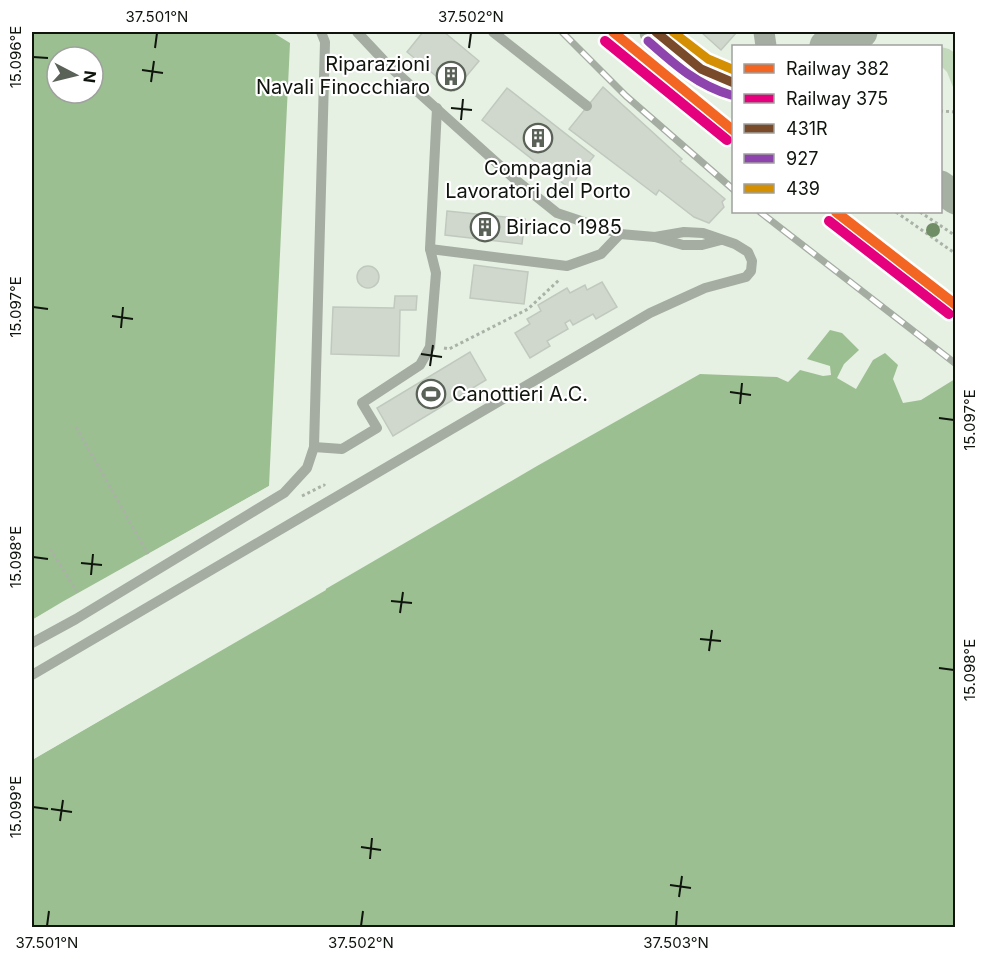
<svg xmlns="http://www.w3.org/2000/svg" width="987" height="959" font-family="Inter,sans-serif">
<style>
.green{fill:#c3d9bc}
.water{fill:#9bbf91;fill-rule:evenodd}
.pier{fill:#e6f0e3}
.building{fill:#d0d8cd;stroke:#c1c9bf;stroke-width:1.5}
.lines{fill:none;stroke-linecap:round;stroke-linejoin:round}
.path{stroke:#aab1a7;stroke-width:3;stroke-dasharray:3 3;stroke-linecap:butt}
.lane{stroke:#a5aca2;stroke-width:10}
.street{stroke:#a5aca2;stroke-width:21}
.primary{stroke:#a5afa2;stroke-width:33}
.rail-casing{stroke:#a5ada3;stroke-width:7}
.rail{stroke:#fff;stroke-width:4.5;stroke-dasharray:14;stroke-linecap:butt}
.bus-1-casing{stroke:#fff;stroke-width:14}
.bus-2-casing{stroke:#fff;stroke-width:14}
.bus-3-casing{stroke:#fff;stroke-width:14}
.bus-1{stroke:#7a4b2a;stroke-width:9}
.bus-2{stroke:#8e44ad;stroke-width:9}
.bus-3{stroke:#d49002;stroke-width:9}
.rail-1-casing{stroke:#fff;stroke-width:15}
.rail-2-casing{stroke:#fff;stroke-width:15}
.rail-1{stroke:#f26522;stroke-width:10}
.rail-2{stroke:#e5007d;stroke-width:10}
.tree{fill:#708e66}
.ticks{fill:none;stroke:#0f150d;stroke-width:2}
.labels{text-anchor:middle;dominant-baseline:central;stroke-width:4.5;stroke-linejoin:round;paint-order:stroke}
.poi-label{font-size:20px;fill:#0f150d;stroke:#fff;text-anchor:start}
.neatline{fill:none;stroke:#0f150d;stroke-width:2}
.ticks-label{font-size:15px;text-anchor:middle;fill:#0f150d}
</style>
<rect width="100%" height="100%" fill="#e6f0e3"/>
<polygon class="green" points="941,47 949,49 955,53 955,92 947,72 941,66"/>
<g class="water">
<path d="M32,32H272L290,43L269,486L32,620ZM57,57H93V93H57Z"/>
<polygon points="830,330 842,333 859,350 844,364 837,378 856,389 873,360 885,353 898,365 893,379 903,403 921,400 955,379 955,927 32,927 32,760 537,466 700,374 777,377 788,382 800,370 823,376 831,375 830,366 807,359"/>
</g>
<g class="pier">
<polygon points="269,486 271,489 32,623 32,620 62,602"/>
<polygon points="325,587 326,590 32,760 32,756"/>
</g>
<g class="building">
<polygon points="423,32 444,32 479,61 454,91 407,52"/>
<polygon points="701,32 737,32 721,50"/>
<polygon points="603,87 682,159 680,161 725,199 722,202 724,207 709,223 694,217 659,190 656,195 569,129"/>
<polygon points="507,88 594,156 569,188 482,120"/>
<polygon points="447,211 525,219 522,244 445,235"/>
<polygon points="474,265 528,272 524,304 470,298"/>
<circle cx="368" cy="277" r="11"/>
<polygon points="602,282 617,307 596,319 593,314 573,325 570,320 565,323 568,329 547,341 550,346 530,358 515,333 530,324 527,319 541,311 538,305 567,288 570,293 585,285 587,290"/>
<polygon points="395,296 417,296 416,310 400,310 399,356 331,354 333,307 394,308"/>
<polygon points="470,352 486,380 393,436 377,408"/>
</g>
<g class="lines">
<g class="path">
<polyline points="940,111 956,112"/>
<polyline points="896,212 956,254"/>
<polyline points="920,212 956,236"/>
<polyline points="444,348 449,349 528,309 559,280"/>
<polyline points="76,427 148,554"/>
<polyline points="302,496 324,485 325,486"/>
<polyline points="50,549 78,593"/>
</g>
<g class="lane">
<polyline points="357,32 389,66 517,181 557,213 620,234 655,237 683,245 702,245 721,240"/>
<polyline points="493,32 587,106"/>
<polyline points="430,249 567,266 601,254 620,234"/>
<polyline points="314,447 342,449 377,428 362,403 420,365 430,347 436,273 430,249 437,108"/>
<polyline points="32,643 76,619 284,493 307,468 314,447 325,42 321,32"/>
<polyline points="32,675 650,313 705,288 746,277 751,271 752,261 748,252 735,244 703,233 684,232 655,237"/>
</g>
<polyline class="street" points="764,32 766,46"/>
<g class="primary">
<path d="M656,32C680,53 701,76 734,83"/>
<polyline points="826,46 861,32"/>
<polyline points="940,187 956,198"/>
</g>
<g class="rail-casing">
<g id="rail">
<polyline points="562,32 626,96 734,190"/>
<polyline points="760,212 956,364"/>
</g>
</g>
<use href="#rail" class="rail"/>
<g class="bus-1-casing">
<polyline id="bus-1" points="656,32 701,69 734,83"/>
</g>
<g class="bus-2-casing">
<path id="bus-2" d="M648,41C674,64 697,85 731,95"/>
</g>
<g class="bus-3-casing">
<polyline id="bus-3" points="673,32 708,59 734,70"/>
</g>
<use href="#bus-1" class="bus-1"/>
<use href="#bus-2" class="bus-2"/>
<use href="#bus-3" class="bus-3"/>
<g class="rail-1-casing">
<g id="rail-1">
<polyline points="613,32 734,131"/>
<polyline points="836,212 956,305"/>
</g>
</g>
<g class="rail-2-casing">
<g id="rail-2">
<polyline points="605,41 727,140"/>
<polyline points="829,221 949,314"/>
</g>
</g>
<use href="#rail-1" class="rail-1"/>
<use href="#rail-2" class="rail-2"/>
</g>
<circle class="tree" cx="933" cy="230" r="7"/>
<path class="ticks" d="M155,48L157,33M469,48L471,33M33,57L48,58M142,70L163,73M151,82L154,61M451,108L472,110M461,120L463,99M33,307L48,309M112,316L133,319M121,328L123,307M421,354L442,357M430,366L433,345M730,392L751,395M740,404L742,383M939,418L954,420M33,557L48,559M81,563L102,565M91,575L93,554M391,601L412,603M400,613L403,592M700,639L721,641M709,651L712,630M939,668L954,670M33,807L48,809M51,809L72,812M60,821L63,800M361,847L381,850M370,859L372,838M670,885L691,888M679,897L682,876M47,926L49,911M361,926L363,911M676,926L677,911"/>
<defs>
<g id="building-ring" transform="scale(1.5)"><circle r="9.5" fill="#fff" stroke="#5a6258" stroke-width="1.5"/><path d="M-4-6H4V6H1V3H-1V6H-4ZM-2.5-4.3h1.7v1.8h-1.7ZM.8-4.3h1.7v1.8H.8ZM-2.5-1h1.7V.8h-1.7ZM.8-1h1.7V.8H.8Z" fill="#5a6258"/></g>
<g id="stadium-ring" transform="scale(1.5)"><circle r="9.5" fill="#fff" stroke="#5a6258" stroke-width="1.5"/><path d="M0-5a6.5 5 0 1 0 0 10a6.5 5 0 1 0 0-10ZM-3.5-1.8h7v3.6h-7Z" fill="#5a6258"/></g>
</defs>
<g fill-rule="evenodd">
<use href="#building-ring" x="451" y="76"/>
<use href="#building-ring" x="538" y="138"/>
<use href="#building-ring" x="485" y="227"/>
<use href="#stadium-ring" x="431" y="394"/>
</g>
<g class="labels">
<g class="poi-label">
<text x="430" y="64" text-anchor="end">Riparazioni<tspan x="430" dy="23">Navali Finocchiaro</tspan></text>
<text x="538" y="168" text-anchor="middle">Compagnia<tspan x="538" dy="23">Lavoratori del Porto</tspan></text>
<text x="506" y="227">Biriaco 1985</text>
<text x="452" y="394">Canottieri A.C.</text>
</g>
</g>
<rect width="987" height="959" fill="none" stroke="#ffffff" stroke-width="66"/>
<rect x="732" y="45" width="210" height="168" fill="#ffffff" stroke="#9fa19e" stroke-width="1.5"/>
<rect x="744" y="64" width="30" height="9" fill="#f26522" stroke="#9fa19e" stroke-width="1.5"/>
<text x="786" y="75" font-size="18" fill="#0f150d">Railway 382</text>
<rect x="744" y="94" width="30" height="9" fill="#e5007d" stroke="#9fa19e" stroke-width="1.5"/>
<text x="786" y="105" font-size="18" fill="#0f150d">Railway 375</text>
<rect x="744" y="124" width="30" height="9" fill="#7a4b2a" stroke="#9fa19e" stroke-width="1.5"/>
<text x="786" y="135" font-size="18" fill="#0f150d">431R</text>
<rect x="744" y="154" width="30" height="9" fill="#8e44ad" stroke="#9fa19e" stroke-width="1.5"/>
<text x="786" y="165" font-size="18" fill="#0f150d">927</text>
<rect x="744" y="184" width="30" height="9" fill="#d49002" stroke="#9fa19e" stroke-width="1.5"/>
<text x="786" y="195" font-size="18" fill="#0f150d">439</text>
<g transform="translate(75 75) rotate(97)"><circle r="28" fill="#ffffff" stroke="#9fa19e" stroke-width="1.5"/>
<path d="M0-4.5L10 22L0 15L-10 22Z" fill="#5a6258"/>
<text y="-9" font-size="16" font-weight="bold" text-anchor="middle" fill="#0f150d">N</text>
</g>
<rect x="33" y="33" width="921" height="893" class="neatline"/>
<g class="ticks-label">
<text x="157" y="22">37.501°N</text>
<text x="471" y="22">37.502°N</text>
<text transform="translate(16 57) rotate(-90)" y="5">15.096°E</text>
<text transform="translate(16 307) rotate(-90)" y="5">15.097°E</text>
<text transform="translate(970 420) rotate(-90)" y="5">15.097°E</text>
<text transform="translate(16 557) rotate(-90)" y="5">15.098°E</text>
<text transform="translate(970 670) rotate(-90)" y="5">15.098°E</text>
<text transform="translate(16 807) rotate(-90)" y="5">15.099°E</text>
<text x="47" y="948">37.501°N</text>
<text x="361" y="948">37.502°N</text>
<text x="676" y="948">37.503°N</text>
</g>
</svg>
